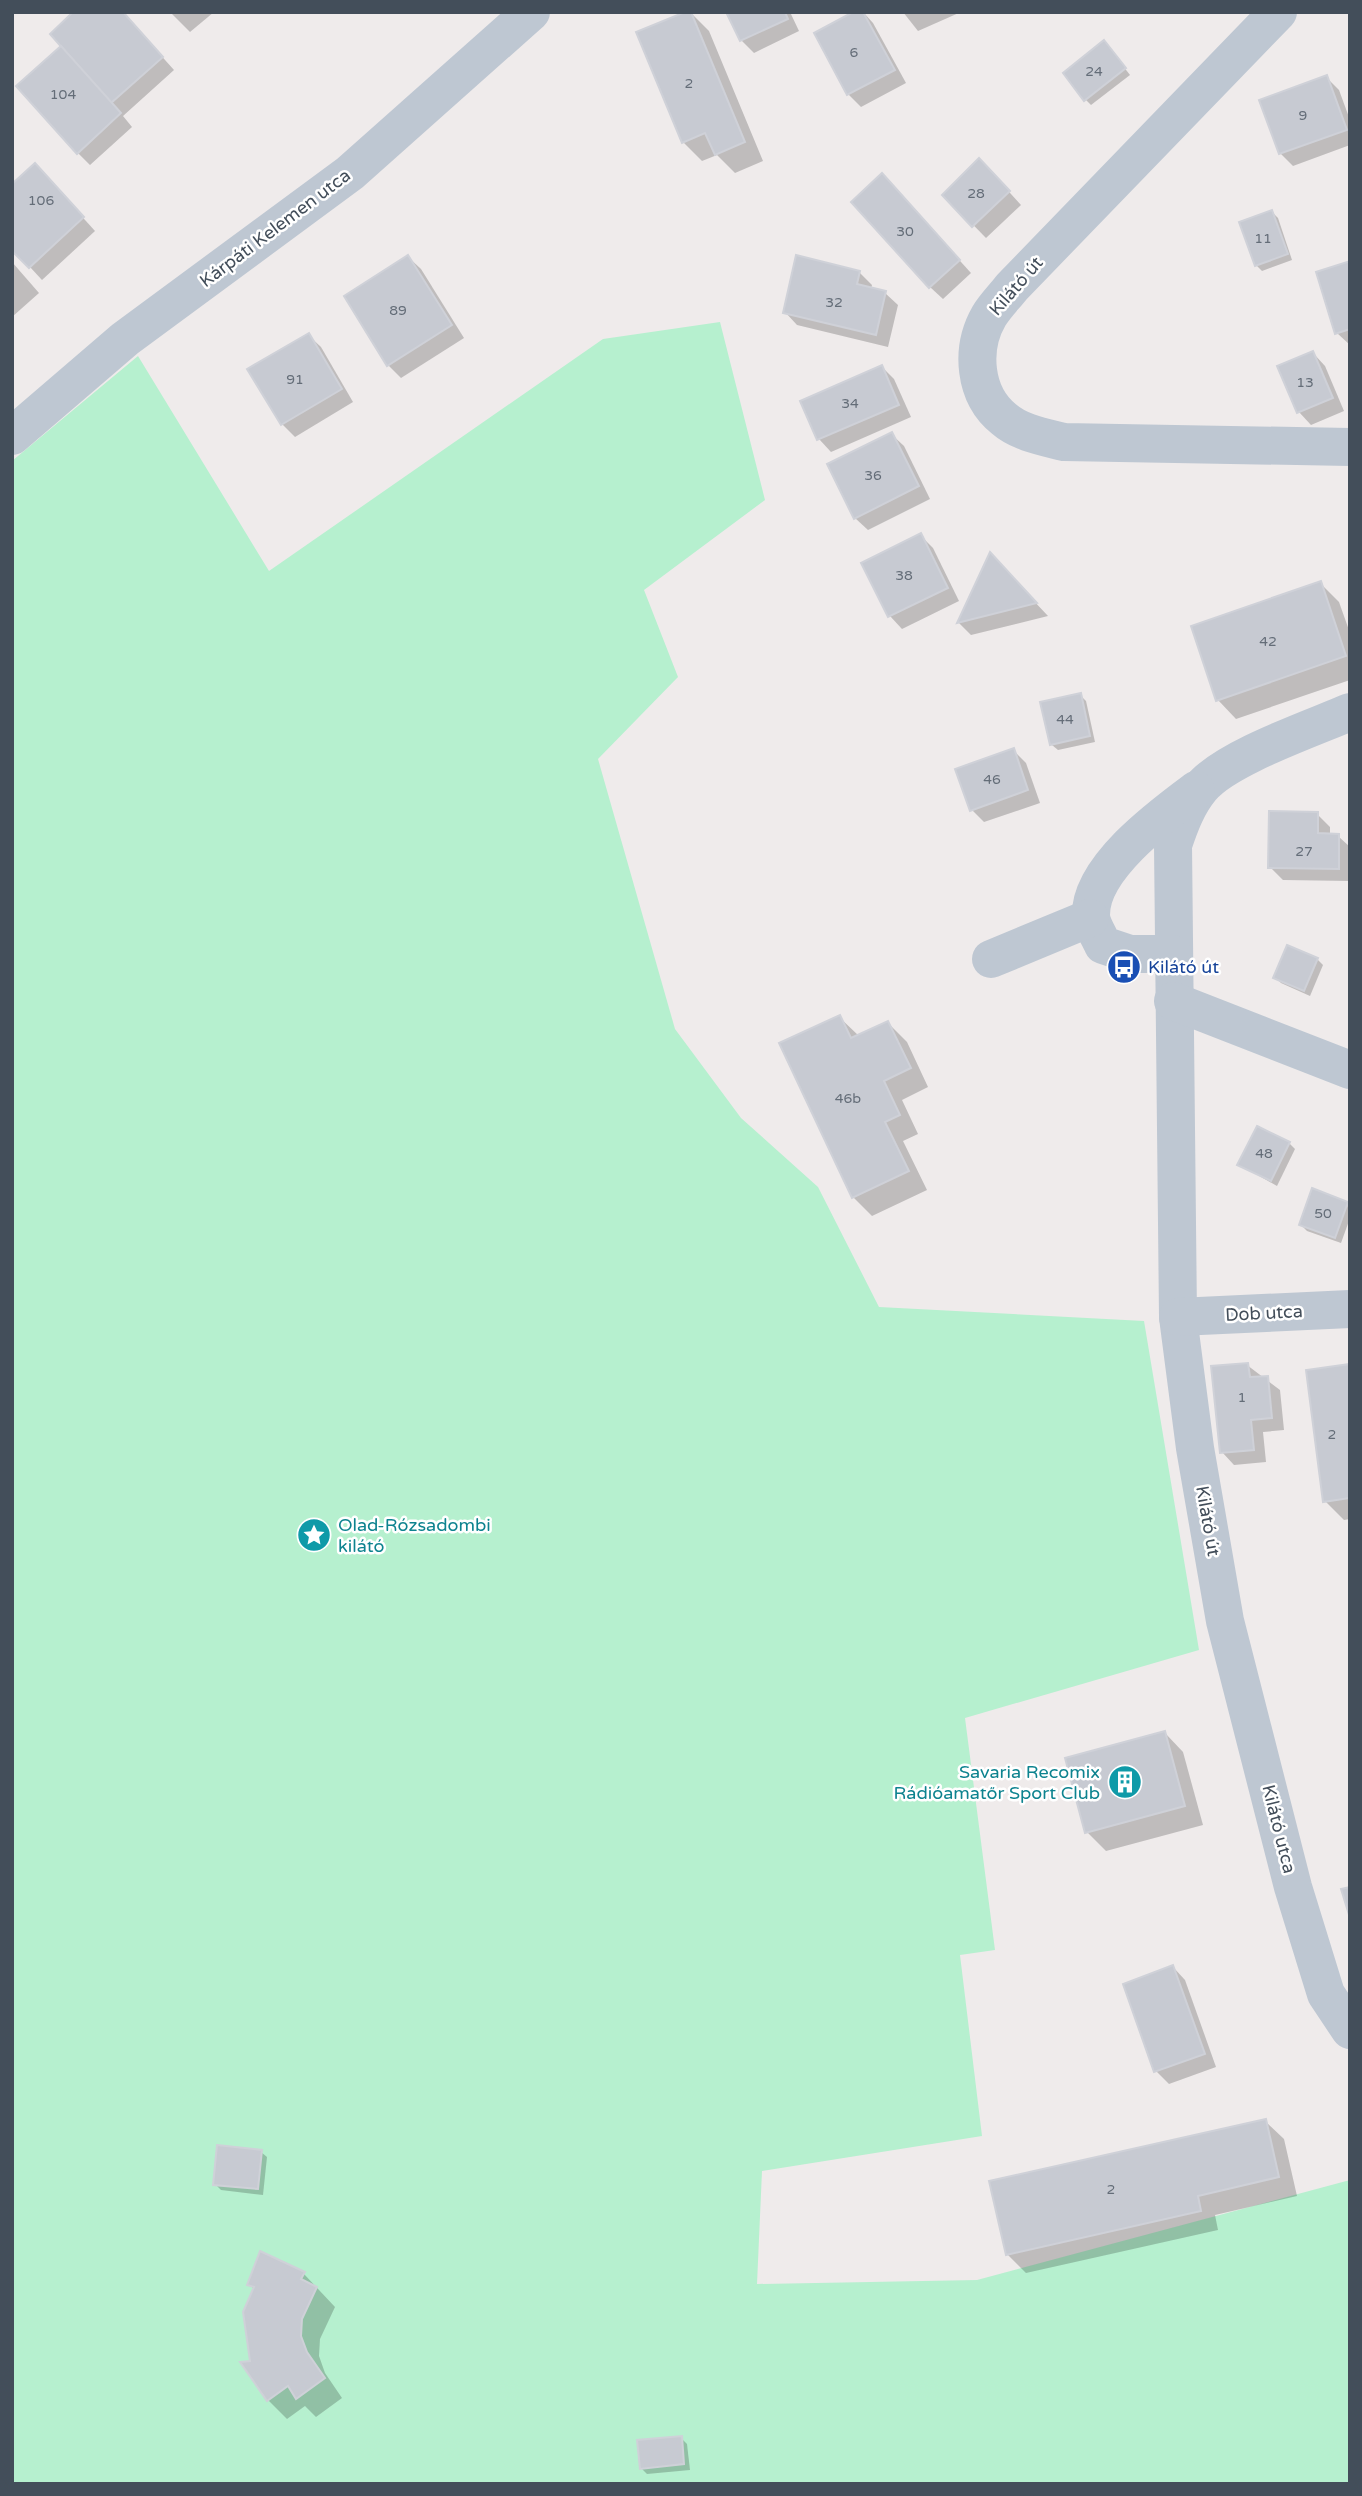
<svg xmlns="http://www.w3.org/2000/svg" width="1362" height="2496" font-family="'Varela Round',sans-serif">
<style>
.green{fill:#b6f0cf}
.shadow{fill:#0003}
.building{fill:#c7cad2;stroke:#cfd1d8;stroke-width:2}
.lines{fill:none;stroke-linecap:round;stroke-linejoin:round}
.minor{stroke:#bec7d2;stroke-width:38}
.labels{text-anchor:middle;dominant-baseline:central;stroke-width:5;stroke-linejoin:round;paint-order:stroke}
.number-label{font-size:14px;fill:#646d78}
.street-label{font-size:18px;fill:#434e5a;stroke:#fff}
.transit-label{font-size:18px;fill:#164399;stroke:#fff;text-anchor:start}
.culture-label{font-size:18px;fill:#0d838f;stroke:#fff;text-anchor:start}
</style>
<rect width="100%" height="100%" fill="#efebeb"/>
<polygon class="green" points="720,322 765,500 644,590 678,677 598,759 675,1029 741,1118 818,1187 879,1307 1144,1321 1199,1650 965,1718 995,1950 960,1955 982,2136 762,2171 757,2284 977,2280 1350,2180 1350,2484 12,2484 12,461 138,356 269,571 603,339"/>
<g class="shadow">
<polygon points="122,12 174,70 123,116 132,127 90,165 78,153"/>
<polygon points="170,12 214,12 190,32"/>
<polygon points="690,12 709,31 763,161 735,173 717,155 702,161 683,142"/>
<polygon points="728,12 790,12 799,31 754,53 741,40"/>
<polygon points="863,12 873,23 906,83 861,107 848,94"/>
<polygon points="903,12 961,12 918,31"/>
<polygon points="1109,48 1130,75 1091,105 1086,100"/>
<polygon points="1326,77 1339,90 1350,120 1350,145 1293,166 1280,153"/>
<polygon points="992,173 1021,205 986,238 944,195"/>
<polygon points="47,178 95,231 42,280 30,267"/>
<polygon points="894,188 971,273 943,299 930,287"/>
<polygon points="1272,212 1278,218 1292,260 1262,271 1256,265"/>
<polygon points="408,257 421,269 464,338 401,378 388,365 346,296"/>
<polygon points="12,262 39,293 12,317"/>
<polygon points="1350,262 1350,345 1337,333"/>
<polygon points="859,272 872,285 871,289 885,293 898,305 888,347 797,325 785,312"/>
<polygon points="308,335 321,347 353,402 295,437 282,424"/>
<polygon points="1313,353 1325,366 1344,411 1311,425 1299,412"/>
<polygon points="882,367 894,379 911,417 831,452 819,439"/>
<polygon points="891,434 904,446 930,499 868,530 855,518"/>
<polygon points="921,536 933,548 959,601 902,629 890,616 863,564"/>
<polygon points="991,555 1002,567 1048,616 971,635 959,623"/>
<polygon points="1320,583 1339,602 1350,633 1350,680 1236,719 1218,700"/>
<polygon points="1080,695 1086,701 1095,742 1058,750 1052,745"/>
<polygon points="1013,750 1026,763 1040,803 984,822 972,810"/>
<polygon points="1317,814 1330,827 1330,835 1338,836 1350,847 1350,881 1283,880 1270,867"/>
<polygon points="1317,959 1323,965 1310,996 1281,983 1275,977"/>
<polygon points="839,1017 859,1036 888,1023 907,1042 928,1087 902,1100 918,1134 903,1141 927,1190 872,1216 853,1197"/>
<polygon points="1289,1143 1295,1149 1277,1186 1240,1165"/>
<polygon points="1347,1203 1350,1218 1341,1243 1307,1231 1301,1225"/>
<polygon points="1247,1365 1280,1390 1284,1430 1263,1432 1266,1462 1234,1465 1222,1452"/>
<polygon points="1350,1366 1350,1519 1344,1520 1325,1501"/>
<polygon points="1165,1733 1183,1752 1203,1825 1106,1851 1087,1832"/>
<polygon points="1173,1967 1185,1980 1216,2067 1169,2084 1156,2071 1125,1985"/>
<polygon points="1265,2121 1284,2139 1297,2196 1215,2215 1218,2230 1026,2273 1007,2254"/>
<polygon points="261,2152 267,2157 263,2195 221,2190 215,2184"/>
<polygon points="304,2274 335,2307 320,2339 319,2356 325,2373 342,2398 316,2417 305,2406 287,2419 268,2400 244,2364 252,2362 255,2290 249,2284"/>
<polygon points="681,2438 687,2444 690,2470 647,2474 641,2468"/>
</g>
<g class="building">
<polygon points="73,12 123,12 163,57 111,103 50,34"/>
<polygon points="685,12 691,12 745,142 715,155 705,133 682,143 636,32"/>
<polygon points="726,12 785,12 788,19 740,41"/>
<polygon points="853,12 863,12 895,70 847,95 814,33"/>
<polygon points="1104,40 1126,68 1084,101 1063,73"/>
<polygon points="61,46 121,113 77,154 16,86"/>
<polygon points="1327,75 1347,130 1279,154 1259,100"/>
<polygon points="979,158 1010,191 972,227 942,195"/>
<polygon points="35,163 84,217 29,268 12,251 12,184"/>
<polygon points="882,173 960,260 929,288 851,202"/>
<polygon points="1272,210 1288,254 1255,266 1239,222"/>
<polygon points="408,255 452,325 387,366 344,296"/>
<polygon points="796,255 860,271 857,284 886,291 876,335 783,313"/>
<polygon points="1350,261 1350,329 1335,334 1316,272"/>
<polygon points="309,333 342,389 281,425 247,369"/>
<polygon points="1313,351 1333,398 1297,413 1277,366"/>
<polygon points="882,365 899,405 817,440 800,401"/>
<polygon points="892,432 919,486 854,519 827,464"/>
<polygon points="921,533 948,588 888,617 861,563"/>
<polygon points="990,552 1037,603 957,623"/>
<polygon points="1321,581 1346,656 1216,701 1191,626"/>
<polygon points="1081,693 1090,736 1050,745 1040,702"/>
<polygon points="1014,748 1028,790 970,811 955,769"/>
<polygon points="1269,811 1318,812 1318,833 1339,834 1339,869 1268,868"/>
<polygon points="1287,945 1318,958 1304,991 1273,978"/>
<polygon points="840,1015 851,1038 888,1021 911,1068 884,1081 900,1115 885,1122 909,1171 852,1198 779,1043"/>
<polygon points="1257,1126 1290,1142 1271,1181 1237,1165"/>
<polygon points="1312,1188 1348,1202 1335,1238 1299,1225"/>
<polygon points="1248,1363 1250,1377 1268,1376 1272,1418 1251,1420 1254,1450 1220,1453 1211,1366"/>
<polygon points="1350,1364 1350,1498 1323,1502 1306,1370"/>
<polygon points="1165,1731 1185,1806 1085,1833 1065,1758"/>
<polygon points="1350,1887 1350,1918 1341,1889"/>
<polygon points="1173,1965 1205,2054 1154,2072 1123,1984"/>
<polygon points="1266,2119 1279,2177 1198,2196 1201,2211 1006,2255 989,2181"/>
<polygon points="217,2145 262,2150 258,2189 213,2185"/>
<polygon points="260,2251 305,2272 301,2279 317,2287 302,2319 301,2336 307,2352 325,2378 296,2399 288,2386 267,2401 240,2362 250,2361 243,2312 254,2287 247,2285"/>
<polygon points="682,2436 684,2464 640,2469 637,2440"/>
</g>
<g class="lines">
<g class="minor">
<path d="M1278,12L1012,287C1005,296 995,306 989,316C970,349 974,395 1004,419C1020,433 1044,437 1064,442L1350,447"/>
<polyline points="12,436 125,339 350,173 531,12"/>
<path d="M1350,712C1313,728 1225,758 1201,788C1187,805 1180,824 1173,845L1178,1317L1195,1448L1225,1621L1293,1887L1326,1994L1350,2030"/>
<path d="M1173,954H1130L1103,945C1099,936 1091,924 1091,915C1090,868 1161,816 1196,790"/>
<polyline points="991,959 1090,918"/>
<polyline points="1173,1001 1350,1070"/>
<polyline points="1178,1317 1350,1309"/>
</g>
</g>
<defs>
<g id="bus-disc" transform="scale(1.75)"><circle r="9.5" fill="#1a4fb4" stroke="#fff"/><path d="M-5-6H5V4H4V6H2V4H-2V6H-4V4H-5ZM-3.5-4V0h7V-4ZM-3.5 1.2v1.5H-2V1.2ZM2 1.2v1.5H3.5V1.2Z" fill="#fff"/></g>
<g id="sight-disc" transform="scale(1.75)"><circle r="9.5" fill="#0f9aa8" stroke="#fff"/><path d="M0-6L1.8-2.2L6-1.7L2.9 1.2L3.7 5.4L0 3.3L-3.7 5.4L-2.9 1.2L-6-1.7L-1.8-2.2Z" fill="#fff"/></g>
<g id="building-disc" transform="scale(1.75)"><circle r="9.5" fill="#0f9aa8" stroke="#fff"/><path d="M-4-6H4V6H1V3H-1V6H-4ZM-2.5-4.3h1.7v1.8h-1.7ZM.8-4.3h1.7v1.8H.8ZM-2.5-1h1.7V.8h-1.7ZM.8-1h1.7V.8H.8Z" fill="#fff"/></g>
</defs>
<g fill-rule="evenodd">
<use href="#bus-disc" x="1124" y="967"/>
<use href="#sight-disc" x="314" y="1535"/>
<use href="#building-disc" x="1125" y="1782"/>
</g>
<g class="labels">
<g class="number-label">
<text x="854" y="52">6</text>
<text x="1094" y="71">24</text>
<text x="689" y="83">2</text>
<text x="63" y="94">104</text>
<text x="1303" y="115">9</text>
<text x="976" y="193">28</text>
<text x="41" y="200">106</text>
<text x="905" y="231">30</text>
<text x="1263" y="238">11</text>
<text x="834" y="302">32</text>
<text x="398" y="310">89</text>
<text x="295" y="379">91</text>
<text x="1305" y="382">13</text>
<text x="850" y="403">34</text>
<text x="873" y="475">36</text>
<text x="904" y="575">38</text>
<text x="1268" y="641">42</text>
<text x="1065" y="719">44</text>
<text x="992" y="779">46</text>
<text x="1304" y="851">27</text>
<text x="848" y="1098">46b</text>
<text x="1264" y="1153">48</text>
<text x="1323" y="1213">50</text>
<text x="1242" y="1397">1</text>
<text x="1332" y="1434">2</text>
<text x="1111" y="2189">2</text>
</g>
<g class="street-label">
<text transform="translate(275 228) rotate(-37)">Kárpáti Kelemen utca</text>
<text transform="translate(1016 286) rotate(-49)">Kilátó út</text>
<text transform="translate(1264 1313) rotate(-3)">Dob utca</text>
<text transform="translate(1208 1521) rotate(80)">Kilátó út</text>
<text transform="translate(1279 1829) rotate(76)">Kilátó utca</text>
</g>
<g class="transit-label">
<text x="1148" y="967">Kilátó út</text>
</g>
<g class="culture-label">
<text x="338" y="1525">Olad-Rózsadombi<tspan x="338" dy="21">kilátó</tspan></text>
<text x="1100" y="1772" text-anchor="end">Savaria Recomix<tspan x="1100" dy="21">Rádióamatőr Sport Club</tspan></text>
</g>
</g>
<rect width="1362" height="2496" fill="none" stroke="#434e5a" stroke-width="28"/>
</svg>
